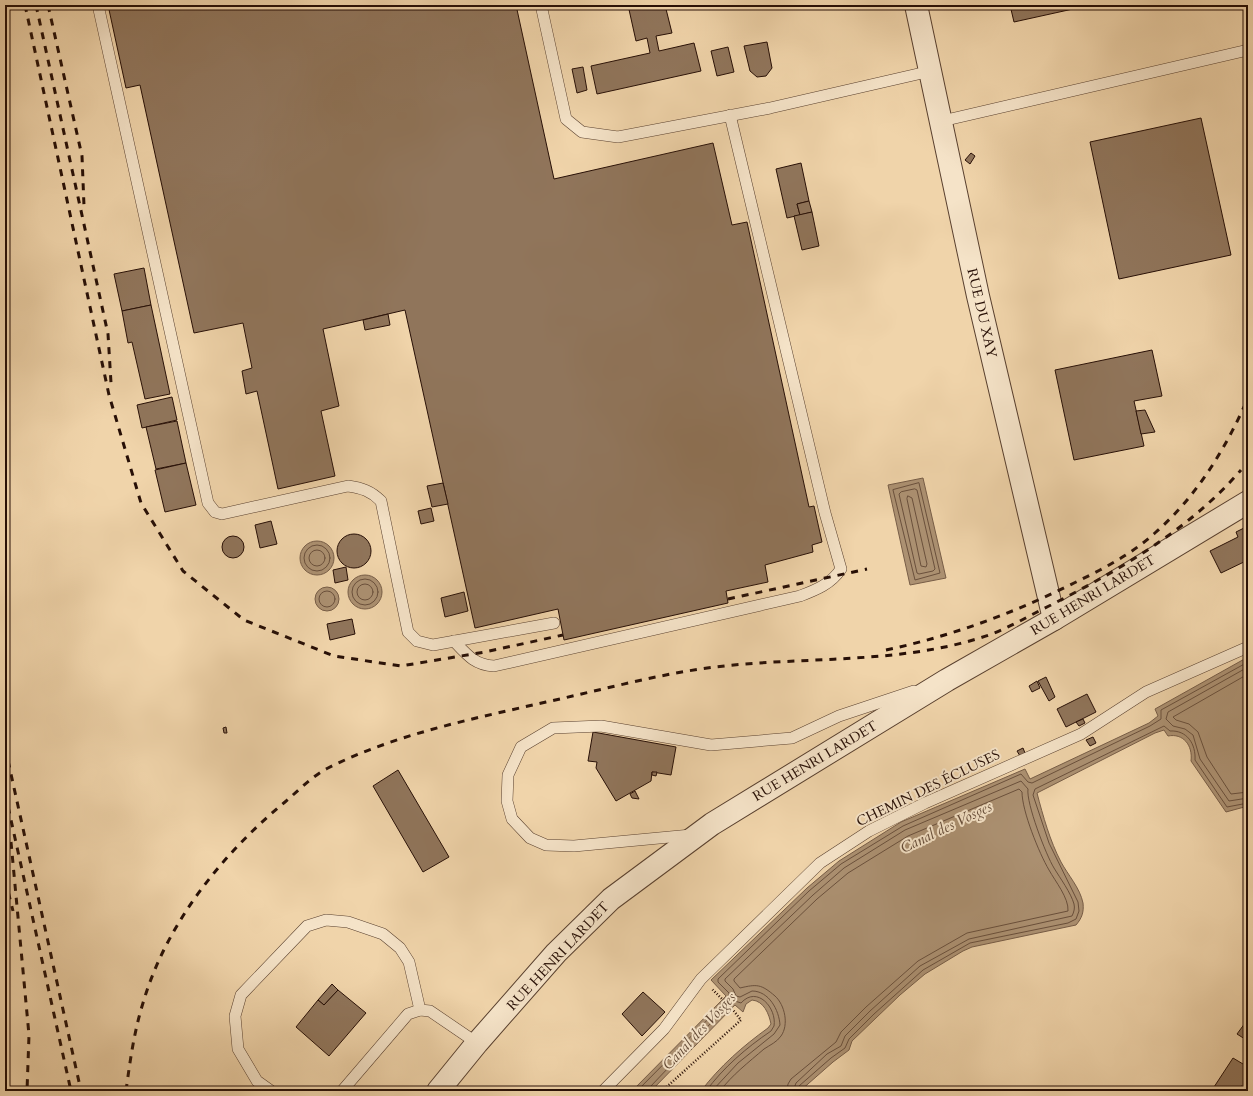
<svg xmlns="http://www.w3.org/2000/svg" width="1253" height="1096" font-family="Cardo,serif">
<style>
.water{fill:#ac9172;stroke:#775d47}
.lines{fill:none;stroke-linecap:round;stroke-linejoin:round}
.shore{stroke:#6a503c;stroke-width:1}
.building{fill:#90755b;stroke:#270f06}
.service-casing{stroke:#59402f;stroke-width:12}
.minor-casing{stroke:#59402f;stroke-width:24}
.path{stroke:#270f06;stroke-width:2.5;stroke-dasharray:1 2;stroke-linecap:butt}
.service{stroke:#f5e3c8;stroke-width:11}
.minor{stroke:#f5e3c8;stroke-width:22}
.rail{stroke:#270f06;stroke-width:3;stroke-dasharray:7 7;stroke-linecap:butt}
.labels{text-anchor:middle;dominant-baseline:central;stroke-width:4;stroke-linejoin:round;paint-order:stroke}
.street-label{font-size:14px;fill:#270f06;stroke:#f5e3c8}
.water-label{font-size:15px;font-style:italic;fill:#634a37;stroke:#f5e3c8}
</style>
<rect width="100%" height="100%" fill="#f0d4aa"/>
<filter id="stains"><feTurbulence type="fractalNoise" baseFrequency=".005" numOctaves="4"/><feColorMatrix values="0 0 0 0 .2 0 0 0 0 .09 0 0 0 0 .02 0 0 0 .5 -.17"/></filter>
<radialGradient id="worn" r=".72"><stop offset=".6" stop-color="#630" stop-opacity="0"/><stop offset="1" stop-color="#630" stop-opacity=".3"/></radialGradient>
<g class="water">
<polygon points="923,478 946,578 910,585 888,485"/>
<circle cx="317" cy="558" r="17"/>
<circle cx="365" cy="592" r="17"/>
<circle cx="327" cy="599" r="12"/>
<path d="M1248,657V806L1226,812L1191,761C1193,745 1183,733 1168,736L1164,730L1155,733L1037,793C1043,816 1050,841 1061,862C1068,875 1080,888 1083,903C1084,912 1082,918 1076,925L972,947L963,951L925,974L900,995L852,1041L849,1050L833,1062L800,1091H701C720,1066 743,1046 768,1028L771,1024C769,1014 764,1001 752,1000L746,1004L743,1012L735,1005L651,1091H632L726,996L711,980L807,888L839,861L901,822L1025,769L1030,779L1149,723L1158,716L1155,709Z"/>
</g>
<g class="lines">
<g class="shore">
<polygon points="919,483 940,573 915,580 893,490"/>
<polygon points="915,489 917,490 935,569 933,571 919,574 917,573 899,494 901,492"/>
<polygon points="908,496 912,498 927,564 926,567 921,566 907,499"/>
<circle cx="317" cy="558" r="13"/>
<circle cx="317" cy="558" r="8"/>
<circle cx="365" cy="592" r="13"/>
<circle cx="365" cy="592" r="8"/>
<circle cx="327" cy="599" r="8"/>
<polyline points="1248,667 1168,712 1166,719 1173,726 1185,729 1193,735 1200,759 1229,801 1248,798"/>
<polyline points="1248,674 1173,717 1176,720 1189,724 1198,732 1207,757 1231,794 1248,792"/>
<polyline points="637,1091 729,998 729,993 718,982 718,979 809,891 841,864 903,826 1021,774 1028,782 1032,783 1150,726 1161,719 1161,710 1248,662"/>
<path d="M649,1091L650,1087L731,1002L735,1001L741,1003C757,985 777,1008 774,1026L771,1031C746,1048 724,1067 706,1091"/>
<path d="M712,1091L738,1063L774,1034L780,1025C779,1010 769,991 752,991L740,997L736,996L733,989L725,981V979L813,895L844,868L905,830L1021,781L1028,789C1026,803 1046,855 1054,868C1060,878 1071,893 1074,904C1075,908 1074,912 1072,916L969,939L920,966L870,1011L845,1036L841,1046L827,1054L796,1083L793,1091"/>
<path d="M720,1091C732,1075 749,1062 764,1049C770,1045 777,1042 781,1036C789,1025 785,1005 775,996C761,984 757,984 740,988L734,981V979L817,899L848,873L908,836L1019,789L1022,792C1022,811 1039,853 1049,870C1055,881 1069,898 1068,911L967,933L918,961L866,1007L841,1032L836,1042L791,1079L788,1084L787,1091"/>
<path d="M798,1091L799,1086L831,1058L845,1048L849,1039L874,1014L923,970L970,943L1068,923L1076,919L1079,911L1078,902L1049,843L1033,795L1035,789L1164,726L1170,731C1187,730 1196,744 1195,760L1227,807L1248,803"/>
</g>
</g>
<g class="building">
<polygon points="108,5 516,5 554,179 713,143 732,225 747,222 809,507 814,506 822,542 812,545 813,552 765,565 768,582 726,591 728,603 564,640 558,609 475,628 405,310 323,329 339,406 321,411 335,476 278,489 257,391 246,394 242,371 252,368 243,323 194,333 140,85 126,88"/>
<polygon points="628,5 665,5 672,33 656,36 659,51 694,43 701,71 597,94 591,66 650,53 647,38 636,41"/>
<polygon points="1010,5 1091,5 1014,22"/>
<polygon points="767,42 772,68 766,76 757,77 750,71 744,46"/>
<polygon points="728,47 734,72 717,76 711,51"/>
<polygon points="583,67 587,90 577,93 572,69"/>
<polygon points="1201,118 1231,255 1119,279 1090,142"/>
<polygon points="971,153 975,156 970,164 965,160"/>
<polygon points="801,163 809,201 797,204 800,215 787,218 776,169"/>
<polygon points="809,201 812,212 800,215 797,204"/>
<polygon points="812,212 819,246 802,250 794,216"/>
<polygon points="144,268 151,305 122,311 114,274"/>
<polygon points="151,305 170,394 145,399 132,342 128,343 122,311"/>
<polygon points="388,314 390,325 365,330 363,320"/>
<polygon points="1152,350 1162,396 1134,401 1144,446 1074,460 1055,370"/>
<polygon points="172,397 177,420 142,428 137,405"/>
<polygon points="1145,410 1155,432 1141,434 1136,411"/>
<polygon points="177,421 186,463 156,469 146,427"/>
<polygon points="186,463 196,505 165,512 155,470"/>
<polygon points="443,483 448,504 432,507 427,486"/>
<polygon points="431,508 434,521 421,524 418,511"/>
<polygon points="271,521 277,544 260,548 255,525"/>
<polygon points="1248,526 1248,560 1221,573 1210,551 1238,537 1236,532"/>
<circle cx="354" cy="551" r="17"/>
<circle cx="233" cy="547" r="11"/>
<polygon points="346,567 348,580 335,583 333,570"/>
<polygon points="464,592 468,611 445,617 441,598"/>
<polygon points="352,619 355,634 330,640 327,624"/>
<polygon points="1046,677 1055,697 1049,701 1038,681"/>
<polygon points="1037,681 1040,688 1032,692 1029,686"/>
<polygon points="1087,694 1096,712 1066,727 1057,709"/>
<polygon points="1083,719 1085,723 1079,726 1076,722"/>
<polygon points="226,727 227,733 224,733 223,728"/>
<polygon points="593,732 676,747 671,775 652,772 651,781 616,801 596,768 597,762 588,761"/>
<polygon points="1093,737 1096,743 1090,746 1086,740"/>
<polygon points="1023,748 1025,753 1020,756 1017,751"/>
<polygon points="398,770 449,857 423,872 373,786"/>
<polygon points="652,772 657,772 656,776 652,775"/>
<polygon points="635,791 639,799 632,798 630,794"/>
<polygon points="332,984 338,990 324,1005 318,1000"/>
<polygon points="338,990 366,1013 329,1056 296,1027 318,1000 324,1005"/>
<polygon points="643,992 665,1012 642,1036 622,1014"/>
<polygon points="1248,1019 1248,1041 1237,1034"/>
<polygon points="1233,1058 1248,1067 1248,1083 1245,1088 1241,1086 1238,1091 1220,1091 1214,1087"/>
<polygon points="1241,1086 1245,1088 1243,1091 1238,1091"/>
</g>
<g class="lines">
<g class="service-casing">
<g id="service">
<path d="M98,5L208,503L215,512L222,514L348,486C362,488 371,491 381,501L408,632L417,641L433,645L554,623"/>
<polyline points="541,5 566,119 582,132 618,137 770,108 931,71"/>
<polyline points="942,121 1248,50"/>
<path d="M454,641C467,655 475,665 494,666L800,596C816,590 831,584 841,569L825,513L730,115"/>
<polyline points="691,835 574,846 546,845 530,838 512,819 507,801 508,775 521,747 553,728 601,726 711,745 792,738 839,716 914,691"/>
<polyline points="271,1091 257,1081 238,1049 235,1016 241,995 307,926 326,920 348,922 383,934 400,948 409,962 420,1010"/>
<polyline points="342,1091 408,1014 420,1010 430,1011 477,1043"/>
<polyline points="603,1091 664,1029 701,979 820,863 869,831 925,803 1081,734 1146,692 1248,647"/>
</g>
</g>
<g class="minor-casing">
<g id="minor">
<polyline points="916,5 978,296 1054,619"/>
<polyline points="438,1091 477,1043 556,953 611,899 712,824 947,680 1054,619 1248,502"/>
</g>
</g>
<polyline class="path" points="662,1091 741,1020 733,1010 712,989"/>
<use href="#service" class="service"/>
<use href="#minor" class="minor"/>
<g class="rail">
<polyline points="25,5 109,395 141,503 183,571 244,620 334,656 401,666 485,652 563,635"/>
<polyline points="36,5 108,334 111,383"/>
<polyline points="48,5 82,156 84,206"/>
<polyline points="728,599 867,569"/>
<path d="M886,650C952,636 1014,613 1074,583C1103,569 1132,554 1156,532C1197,496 1226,448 1248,398"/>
<polyline points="5,747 81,1091"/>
<polyline points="5,793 71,1091"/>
<polyline points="11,842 29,1035 27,1091"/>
<polyline points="5,879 13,911"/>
<path d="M126,1091C130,1061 134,1032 143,1003C166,924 222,854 285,802C298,791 312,776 328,768C396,734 472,719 546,702C602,690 658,674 715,667C805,656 902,665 989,635C1011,627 1030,615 1051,605C1121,569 1189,530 1241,470"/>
</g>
</g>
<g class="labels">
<g class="street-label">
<text transform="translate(982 313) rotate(77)">RUE DU XAY</text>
<text transform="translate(1093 595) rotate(-31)">RUE HENRI LARDET</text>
<text transform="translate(815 761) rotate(-31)">RUE HENRI LARDET</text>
<text transform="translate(928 788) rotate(-26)">CHEMIN DES ÉCLUSES</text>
<text transform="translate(558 956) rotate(-47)">RUE HENRI LARDET</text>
</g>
<g class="water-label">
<text transform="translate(946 827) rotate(-26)">Canal des Vosges</text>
<text transform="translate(699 1031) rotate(-47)">Canal des Vosges</text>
</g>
</g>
<rect width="1253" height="1096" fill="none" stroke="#f0d4aa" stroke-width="20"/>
<rect x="6" y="6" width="1241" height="1084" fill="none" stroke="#270f06" stroke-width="2"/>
<rect x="10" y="10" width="1233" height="1076" fill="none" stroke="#270f06"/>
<rect width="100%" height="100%" filter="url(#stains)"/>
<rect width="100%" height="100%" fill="url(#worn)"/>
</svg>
